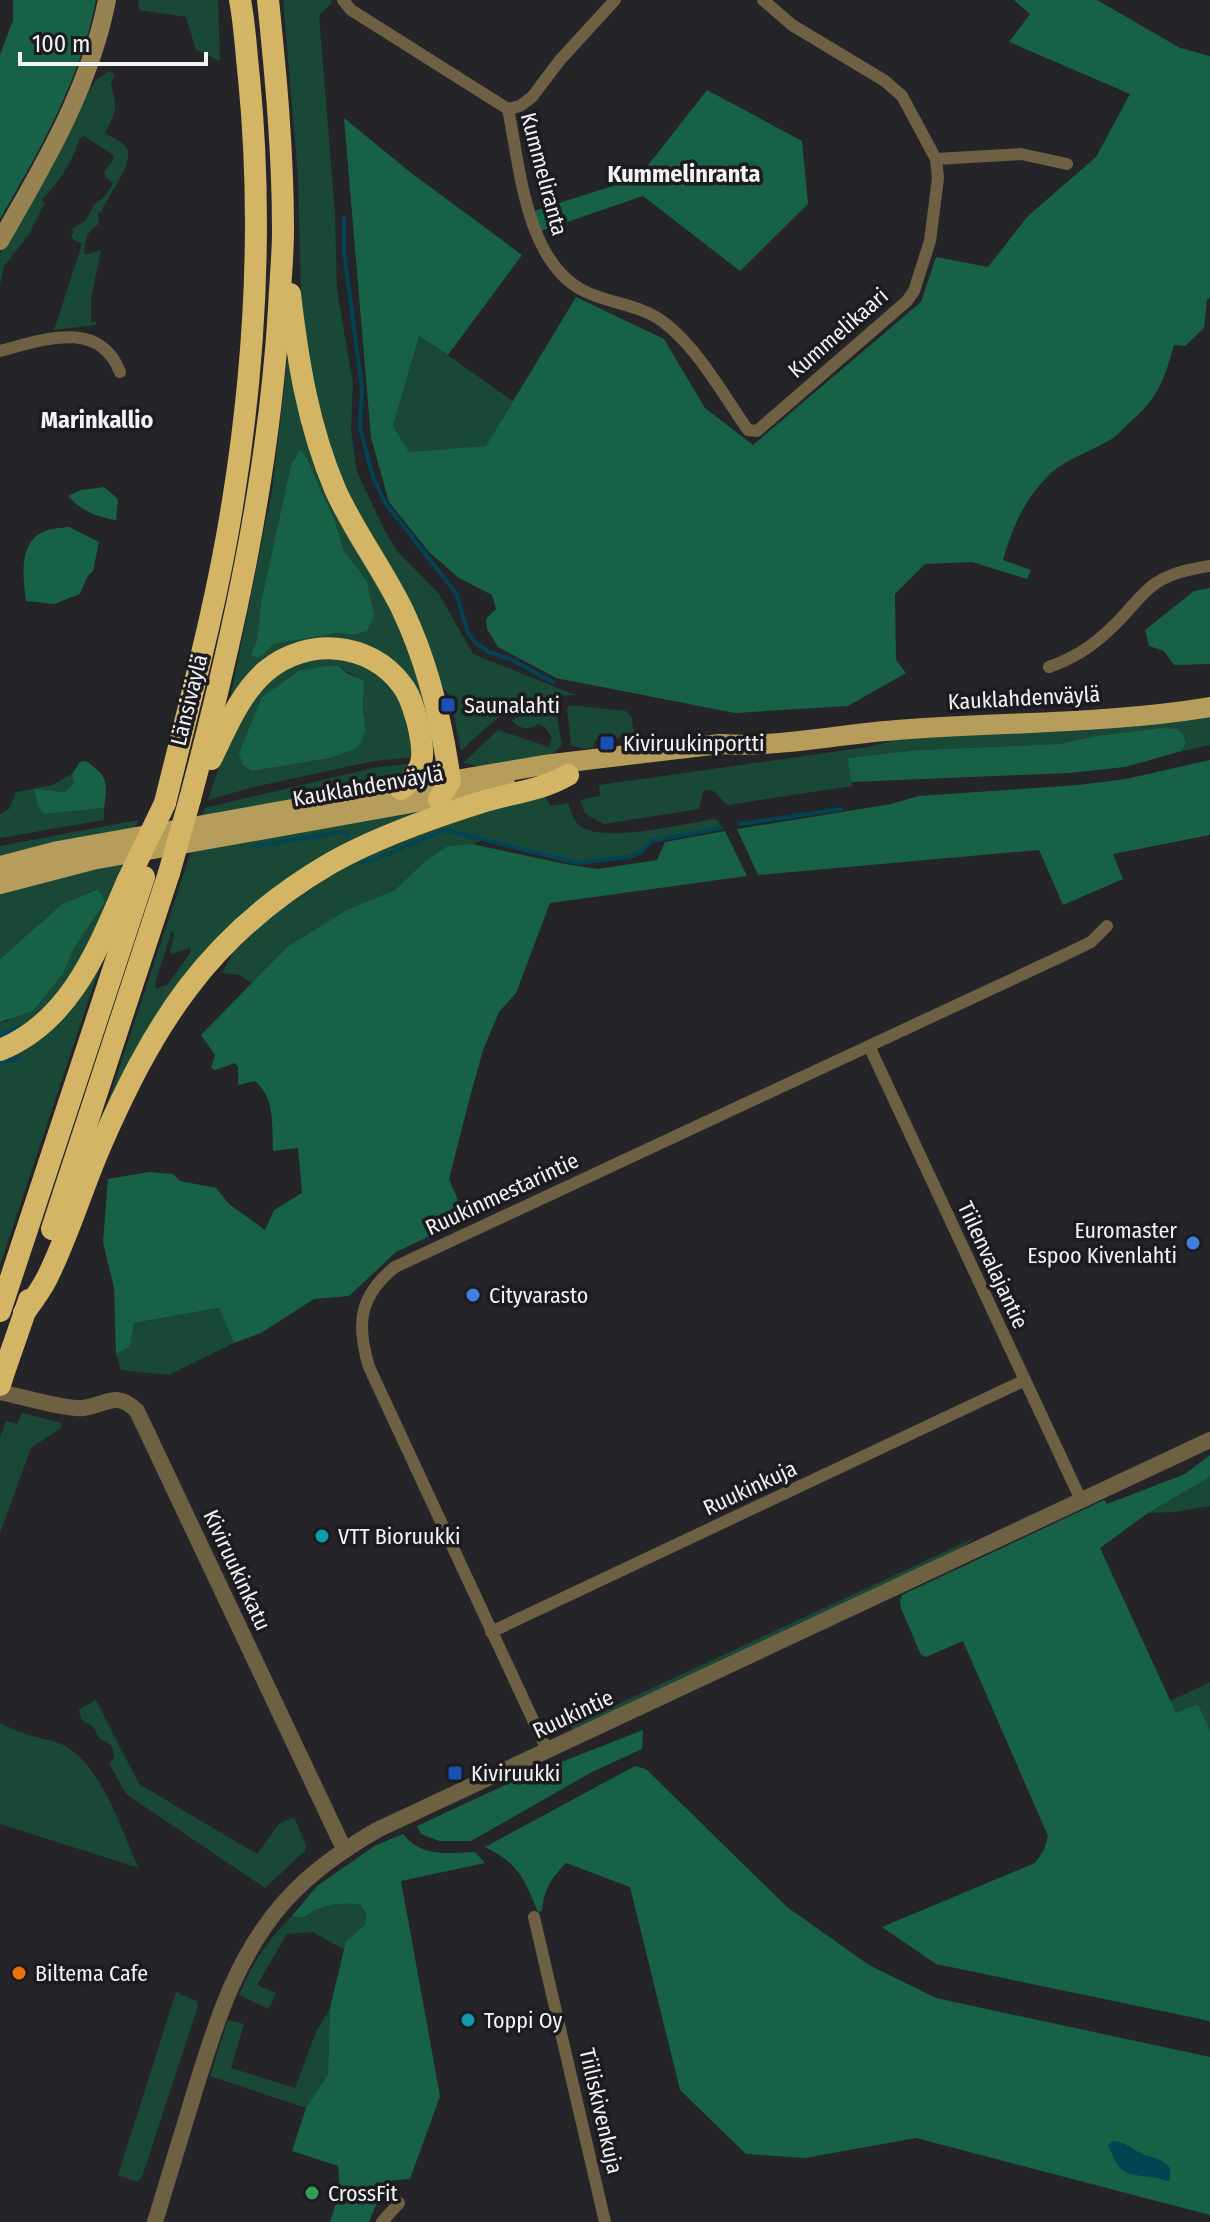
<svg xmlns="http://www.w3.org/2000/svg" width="1210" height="2222" font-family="'Fira Sans Condensed',sans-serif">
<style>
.green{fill:#194836;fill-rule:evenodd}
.forest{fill:#176146}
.water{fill:#024452}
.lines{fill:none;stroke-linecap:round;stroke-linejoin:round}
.stream{stroke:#024452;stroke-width:4}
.minor{stroke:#6e6143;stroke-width:12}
.tertiary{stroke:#6e6143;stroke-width:16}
.secondary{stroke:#978352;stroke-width:18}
.primary{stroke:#b79d5c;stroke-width:20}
.motorway{stroke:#d4b465;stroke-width:22}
.motorway-bridge{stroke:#d4b465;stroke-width:22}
.transit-dot{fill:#1a4fb4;stroke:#1c1b20;stroke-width:3}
.shop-dot{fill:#3f7fe0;stroke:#1c1b20;stroke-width:3}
.culture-dot{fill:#0f9aa8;stroke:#1c1b20;stroke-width:3}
.food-dot{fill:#e8710a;stroke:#1c1b20;stroke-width:3}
.leisure-dot{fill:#2e9e5b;stroke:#1c1b20;stroke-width:3}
.labels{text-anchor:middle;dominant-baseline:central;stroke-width:7;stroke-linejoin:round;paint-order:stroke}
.street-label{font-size:22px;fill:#f3f3f6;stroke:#1c1b20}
.poi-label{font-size:22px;fill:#f3f3f6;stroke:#1c1b20;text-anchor:start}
.neighbourhood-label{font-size:24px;font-weight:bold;fill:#f3f3f6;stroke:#1c1b20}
</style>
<rect width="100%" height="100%" fill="#252429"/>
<g class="green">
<polygon points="138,0 218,0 220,61 196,50 186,17 139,10"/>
<path d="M283,0H330L332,3L319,15L335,213L337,290L353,384L351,430L357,472L385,531L398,552L439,594L473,654L575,695C522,694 498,715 461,751L450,695L437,684L331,463L302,337L298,176Z"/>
<path d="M109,71L115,74L111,83C116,107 119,107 105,133C110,137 122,141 126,147C136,163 106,197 102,211L98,213L99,224C88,229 82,244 85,255L101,250L91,299V322H96V325L54,330L82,244L71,238L74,231L71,230L86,220L94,205L106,195L113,183L106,178L104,173L114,158L113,155L84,136L80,138C72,161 61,181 43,198L42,202H45L30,233L4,266L0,285V254L57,154L82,103L96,80Z"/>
<polygon points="419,335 513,401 486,447 409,452 393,426"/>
<path d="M288,356L413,653L437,754L428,756L417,700L325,642L229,704L272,491ZM300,451L307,458L336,524L344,551L367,581V631L356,635L338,633L274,644L264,654H251L257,640L261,602L291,465Z"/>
<path d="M327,656L371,668L402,699L414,757L374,761L254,787L208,800L226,746L250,700L289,664ZM326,666C340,666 351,675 364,680L363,712L366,729L330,758L252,771L243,766Z"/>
<path d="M555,705L562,746L552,754L543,755V759L478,766L463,763L498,730L549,747L552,738L545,727L538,724C530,731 518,729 512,720L536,708Z"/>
<polygon points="569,705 626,711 632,718 634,736 595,741 593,748 583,749 571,745 567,709"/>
<path d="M1210,714V745L1182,751L1186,743L1159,728L1096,736L1059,744L918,750L849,758L852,786L728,805C717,799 719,787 703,791L699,809L604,824L585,814L580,800L600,796L599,785L868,747L916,735Z"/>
<polygon points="404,764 413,765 403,775 391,782 202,817 205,808 373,768"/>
<polygon points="72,774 74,783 63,792 34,790 45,814 104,808 104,820 0,838 0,814 9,809 16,792 52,785"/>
<path d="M545,795L550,806L568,803C571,810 573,820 579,825C602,845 685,823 715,819L718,820L721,828L651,841L640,853L628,857L578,863L484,840L472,844L449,846L425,861L395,890L347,911L287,947L252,983L239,975L222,973L234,951L272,915L353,861L441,824Z"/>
<path d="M450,802L237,921L101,1123L192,849ZM172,931L174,934L170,952L172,954L190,948L191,952L168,984L156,989L155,983Z"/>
<polygon points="138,820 134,831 0,859 0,846"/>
<polygon points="127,858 95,941 43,1018 0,1042 0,1022 6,1022 64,972 74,948 105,902 97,889 62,904 0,959 0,891"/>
<polygon points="105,951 0,1265 0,1057"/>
<polygon points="220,1308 234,1343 169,1375 121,1370 116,1354 130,1347 134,1323"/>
<polygon points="22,1413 61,1423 61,1428 31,1448 0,1533 0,1437 6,1421 17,1424"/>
<polygon points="1210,1477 1210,1506 1174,1512 1148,1513"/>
<polygon points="974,1538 956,1553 573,1731 571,1726"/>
<polygon points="1210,1682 1210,1730 1198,1704 1176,1713 1170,1701"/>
<path d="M96,1700L139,1784L257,1854L279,1824L294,1817L306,1845L305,1851L265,1888L126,1794L109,1763L114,1758C114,1746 110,1743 100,1739L92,1726L81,1719L79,1709Z"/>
<path d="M0,1723C9,1727 19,1732 29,1735C40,1739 55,1740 65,1746C103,1767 121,1831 139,1868L0,1824Z"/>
<path d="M344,1902L360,1904L366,1912L365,1925L346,1941L344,1950L313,1932L287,1934L257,1985L276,1993L269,2009L239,1995C251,1965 269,1938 292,1916L302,1918L318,1907Z"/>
<polygon points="176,1992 196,2001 198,2006 142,2177 137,2182 118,2175"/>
<polygon points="330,2008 328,2074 306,2108 210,2076 228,2020 244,2024 231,2068 295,2088 316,2032"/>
</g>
<g class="forest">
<path d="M13,0H96C81,78 39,152 0,219V55L13,20Z"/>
<path d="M1014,0H1097L1180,48L1210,56V298L1207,299L1204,328L1185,346L1174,345C1163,383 1159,397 1128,424C1123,429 1117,436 1110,440C1088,453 1064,459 1046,478C1023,502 1012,529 1003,560L1031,570L1027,579L972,562L925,564L895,594L896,660L906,673L848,706L735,713L556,678L498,647L487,629L486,619L496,609L492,595L459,578L429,552L389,502L371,438L344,118L410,172L522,255L448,355L419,336L393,426L409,452L486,446L576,297L664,339L705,408L753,445L921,302L936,257L988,267L1028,216L1096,157L1130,94L1009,42L1030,14Z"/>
<polygon points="707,90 802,141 808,204 740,271 643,196 541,231 534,211 638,178"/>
<polygon points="300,450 307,458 336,524 344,551 367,581 374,616 367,631 355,635 338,633 274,644 264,654 256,658 251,654 257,640 261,602 291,465"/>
<path d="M104,487L118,499L116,520C96,517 82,511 68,496L81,490Z"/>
<path d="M69,527L99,542L93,571L87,577L80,594L54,604L26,601C23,578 18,543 43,532C50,528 61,528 69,527Z"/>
<polygon points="1210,588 1210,664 1174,665 1164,651 1149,646 1145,630 1194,591"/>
<polygon points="326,666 338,666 346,673 364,680 363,712 366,729 360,744 355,749 330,758 252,771 243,766 239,753 262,697 299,671"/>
<polygon points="1159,728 1178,729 1183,735 1186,743 1182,751 1125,767 1069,773 851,782 848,758 918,750 1059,744 1096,736"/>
<polygon points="1210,760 1210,835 1113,854 1123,879 1063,905 1039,850 758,875 737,829 891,804 918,796 1079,785 1126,779"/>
<path d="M86,761C108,776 108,783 104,808L45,814L39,809L34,789L64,792L74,783L72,774L80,762Z"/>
<path d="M725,831L747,876L550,903L516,993L499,1012L483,1050L471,1093L449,1179L466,1219L396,1252L349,1296L314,1299L261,1333L234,1343L219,1308L134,1323L130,1347L116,1354L114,1288L103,1242L108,1179L149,1172L173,1174L180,1181L216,1188L229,1204L265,1230L274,1210L302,1193L298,1148L273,1151C272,1125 275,1098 255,1081L238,1085V1067L235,1063L215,1070L211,1068L215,1055L201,1035L287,947L347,910L395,890L425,861L448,846L472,844L565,864L598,869L657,860L665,842Z"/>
<polygon points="98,889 105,902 74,948 64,972 33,1011 0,1022 0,959 62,904"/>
<polygon points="1210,1455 1210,1477 1148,1513 1100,1548 1176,1713 1198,1704 1210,1730 1210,2021 936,1964 882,1927 1035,1863 1044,1850 1048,1836 963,1641 926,1657 921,1655 901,1608 900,1601 902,1595 1104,1500 1107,1504 1185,1474"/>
<polygon points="643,1730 642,1749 592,1772 471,1841 439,1841 421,1834 417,1826 518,1779"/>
<path d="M635,1766L646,1769L787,1907L869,1965L936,1998L1210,2057V2215L916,2138L805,2158L746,2154L680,2090L630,1887L566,1863C551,1878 544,1890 542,1911L538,1912C524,1878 519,1864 485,1847Z"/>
<path d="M403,1834C422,1858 448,1853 475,1852L485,1863L401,1881L440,2096L410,2179L386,2181L369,2222H330L340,2190L338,2166L292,2151L306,2108L328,2074L330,2008L346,1941L365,1925L366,1913L360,1904C337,1902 320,1905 302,1918L292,1916L317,1886L376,1845Z"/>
</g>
<path class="water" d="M1113,2141C1125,2142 1129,2147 1139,2152C1153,2160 1156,2154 1170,2168V2181C1163,2181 1157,2177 1151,2177C1121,2174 1120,2173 1108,2145Z"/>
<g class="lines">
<g class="stream">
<polyline points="344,218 344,252 362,389 360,427 373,477 386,504 456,593 468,633 476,643 489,652 510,659 553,682"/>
<polyline points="740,824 841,809"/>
<polyline points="253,847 340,832 349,835"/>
<polyline points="362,862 374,860 445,830 578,863 628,857 640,853 651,841 721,828"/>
<polyline points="0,1035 19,1027"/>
<polyline points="0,1063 19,1058"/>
</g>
<g class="minor">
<path d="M343,0L351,10L508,109C520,166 525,259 582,290C608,304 642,304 666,324C698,349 724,396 748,430L757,431L907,301L914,291L930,241L938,178L936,159L902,96L885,81L792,25L763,0"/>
<polyline points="508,109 520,106 532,97 560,60 615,0"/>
<polyline points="936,159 1021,154 1067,164"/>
<path d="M0,351C42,340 99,318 120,372"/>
<path d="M1049,667C1081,656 1103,638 1125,614C1135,603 1144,591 1156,583C1173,572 1191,569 1210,566"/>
<polyline points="869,1046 1081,1500"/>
<polyline points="491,1632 1025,1380"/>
<path d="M547,1750L369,1367C356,1324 359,1296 395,1267L1062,956L1091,942L1107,926"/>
<polyline points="534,1917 605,2222"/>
<polyline points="382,2222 399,2203"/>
</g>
<g class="tertiary">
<path d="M0,1392C20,1396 67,1410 83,1408C107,1405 116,1390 137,1411L344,1849"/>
<path d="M155,2222C169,2177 182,2132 196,2087C217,2019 237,1955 285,1901C312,1871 343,1850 377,1830L1210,1440"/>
</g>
<path class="secondary" d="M0,241C44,165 90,87 107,0"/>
<g class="primary">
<path d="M0,866L58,851L450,781L544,765L720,744C777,748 840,734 897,730C1001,722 1107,724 1210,707"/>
<polyline points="0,884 92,860 506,786"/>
</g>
<g class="motorway">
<path d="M290,294C298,362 308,425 335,489C354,532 383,569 403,611C428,664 442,723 450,781L439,799"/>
<path d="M211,759C226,729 240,693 266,671C306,637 370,641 402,685C411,696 414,711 418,724C425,754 426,770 401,789"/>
<path d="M190,799C233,638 269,475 279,309C280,283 283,257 283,230C283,153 276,77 268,0"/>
<path d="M165,803C189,705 216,607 232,507C255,366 263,221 249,78C246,52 245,26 240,0"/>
<path d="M0,1050C72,1021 99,946 128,880"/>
<polyline points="52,1229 169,873"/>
<polyline points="0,1311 144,877"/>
<path d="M24,1313C32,1302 41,1290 47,1278C67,1238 80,1195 97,1154C152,1026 207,935 331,863C377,837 431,818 482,802C513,792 538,792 568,775"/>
<polyline points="2,1378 29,1300"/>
</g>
<g class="motorway-bridge">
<polyline points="169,873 190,799"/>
<polyline points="128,880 165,803"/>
<polyline points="0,1385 2,1378"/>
</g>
</g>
<g class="transit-dot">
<rect x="440" y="697" width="16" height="16" rx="4"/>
<rect x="599" y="735" width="16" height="16" rx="4"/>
<rect x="447" y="1765" width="16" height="16" rx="4"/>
</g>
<g class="shop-dot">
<circle cx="1193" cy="1243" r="8"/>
<circle cx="473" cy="1295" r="8"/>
</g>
<g class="culture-dot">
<circle cx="322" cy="1536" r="8"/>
<circle cx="468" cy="2020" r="8"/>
</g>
<circle class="food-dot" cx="19" cy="1973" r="8"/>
<circle class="leisure-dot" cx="312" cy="2193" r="8"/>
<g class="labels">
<g class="street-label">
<text transform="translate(544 174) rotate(75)">Kummeliranta</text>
<text transform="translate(838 333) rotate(-41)">Kummelikaari</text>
<text transform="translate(1024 698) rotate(-3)">Kauklahdenväylä</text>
<text transform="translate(189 700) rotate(-76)">Länsiväylä</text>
<text transform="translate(368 786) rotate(-10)">Kauklahdenväylä</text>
<text transform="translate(502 1194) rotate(-25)">Ruukinmestarintie</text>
<text transform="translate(993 1265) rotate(65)">Tiilenvalajantie</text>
<text transform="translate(750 1488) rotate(-25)">Ruukinkuja</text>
<text transform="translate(237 1570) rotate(65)">Kiviruukinkatu</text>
<text transform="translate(573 1714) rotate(-25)">Ruukintie</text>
<text transform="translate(601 2111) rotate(77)">Tiiliskivenkuja</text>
</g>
<g class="poi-label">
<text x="464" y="705">Saunalahti</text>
<text x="623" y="743">Kiviruukinportti</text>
<text x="1177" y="1230" text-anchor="end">Euromaster<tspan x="1177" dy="25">Espoo Kivenlahti</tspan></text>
<text x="489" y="1295">Cityvarasto</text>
<text x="338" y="1536">VTT Bioruukki</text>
<text x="471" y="1773">Kiviruukki</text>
<text x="35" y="1973">Biltema Cafe</text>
<text x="484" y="2020">Toppi Oy</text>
<text x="328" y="2193">CrossFit</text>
</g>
<g class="neighbourhood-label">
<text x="684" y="174">Kummelinranta</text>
<text x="97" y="420">Marinkallio</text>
</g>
</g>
<path d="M20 52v12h186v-12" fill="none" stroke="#f3f3f6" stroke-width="4"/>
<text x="32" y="52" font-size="24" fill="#f3f3f6" stroke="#1c1b20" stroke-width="6" paint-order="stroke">100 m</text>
</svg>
